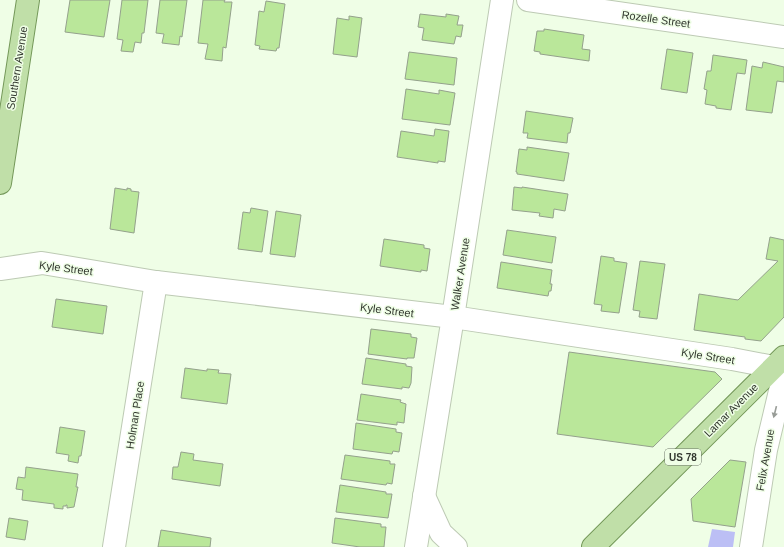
<svg xmlns="http://www.w3.org/2000/svg" width="784" height="547" font-family="Helvetica,sans-serif">
<style>
.green{fill:#bcbff5}
.building{fill:#bae79a;stroke:#94a18c}
.lines{fill:none;stroke-linecap:round;stroke-linejoin:round}
.minor-casing{stroke:#bdcab4;stroke-width:24}
.major-casing{stroke:#739758;stroke-width:24}
.minor{stroke:#fff;stroke-width:22}
.major{stroke:#c0dfa8;stroke-width:22}
.oneway{fill:#989c97}
.labels{text-anchor:middle;dominant-baseline:central;stroke-width:3;stroke-linejoin:round;paint-order:stroke}
.shield{fill:#effee6;stroke:#6b7366;stroke-width:1}
.shield-label{font-size:10px;font-weight:bold;fill:#32382f}
.street-label{font-size:11px;fill:#32382f;stroke:#effee6}
</style>
<rect width="100%" height="100%" fill="#effee6"/>
<polygon class="green" points="712,529 735,532 733,547 708,547"/>
<g class="building">
<polygon points="70,0 110,0 104,37 65,32"/>
<polygon points="122,0 148,0 144,33 142,33 141,43 135,42 133,52 121,51 123,40 117,39"/>
<polygon points="160,0 187,0 182,37 180,36 179,45 162,43 164,34 156,33"/>
<polygon points="203,0 225,0 224,2 232,2 226,48 223,47 222,61 205,59 208,44 198,43"/>
<polygon points="266,1 285,4 279,48 277,48 276,51 259,49 260,46 255,45 259,11 264,12"/>
<polygon points="420,14 446,17 446,14 459,16 457,25 463,25 461,37 456,36 454,44 422,40 424,28 418,27"/>
<polygon points="349,16 362,18 357,57 333,54 337,18 349,20"/>
<polygon points="544,29 584,35 582,49 590,50 589,61 540,54 540,52 534,51 537,31 544,31"/>
<polygon points="667,49 693,53 687,93 661,89"/>
<polygon points="409,52 457,58 454,85 405,79"/>
<polygon points="713,55 747,60 745,74 737,73 731,110 716,108 716,106 705,104 707,90 704,89 707,71 711,71"/>
<polygon points="763,62 784,67 784,82 777,81 772,113 746,110 752,66 762,68"/>
<polygon points="406,89 439,94 439,90 455,93 450,125 402,119"/>
<polygon points="526,111 573,118 570,133 568,133 567,143 527,138 528,133 523,133"/>
<polygon points="435,129 449,131 445,162 438,161 438,163 397,157 401,131 434,136"/>
<polygon points="527,147 569,153 564,181 517,174 517,172 516,172 519,149 527,150"/>
<polygon points="514,187 522,188 522,187 568,194 565,211 554,209 553,218 539,216 540,213 512,210"/>
<polygon points="115,188 127,190 127,188 131,189 131,191 139,192 134,233 110,229"/>
<polygon points="251,208 268,211 262,252 238,249 243,212 250,213"/>
<polygon points="276,211 301,215 295,257 270,254"/>
<polygon points="507,230 556,237 552,263 503,255"/>
<polygon points="770,237 784,240 784,317 761,341 745,339 745,337 694,330 699,294 738,300 778,261 766,259"/>
<polygon points="384,239 424,245 424,248 430,249 427,271 421,270 421,272 380,266"/>
<polygon points="601,256 614,258 614,261 627,263 619,313 601,311 602,305 594,304"/>
<polygon points="640,261 665,264 657,319 639,317 640,311 633,310"/>
<polygon points="501,262 552,270 550,284 552,284 551,291 549,291 548,296 497,288"/>
<polygon points="56,299 107,306 103,334 52,327"/>
<polygon points="371,329 411,334 411,337 417,338 414,358 407,358 407,359 368,354"/>
<polygon points="569,352 715,372 722,379 653,447 557,434"/>
<polygon points="366,358 406,364 406,366 412,367 411,383 409,388 402,387 402,389 362,384"/>
<polygon points="185,368 207,371 207,369 219,370 218,373 231,374 227,404 181,398"/>
<polygon points="361,394 401,400 400,402 406,404 404,423 397,422 397,425 357,420"/>
<polygon points="356,423 396,429 396,432 402,433 399,452 393,451 392,454 353,449"/>
<polygon points="60,427 85,431 81,456 79,456 78,463 68,461 69,455 56,453"/>
<polygon points="181,452 194,454 193,460 223,464 220,486 172,479 173,467 178,467"/>
<polygon points="345,455 390,461 390,464 395,464 392,484 387,483 386,485 341,479"/>
<polygon points="730,460 746,462 735,527 693,521 691,499"/>
<polygon points="26,467 78,474 76,487 78,487 74,507 67,508 67,505 66,505 66,506 63,506 63,509 54,508 54,504 22,500 23,490 16,489 18,477 25,478"/>
<polygon points="340,485 386,492 386,494 392,494 388,518 336,512"/>
<polygon points="9,518 28,521 25,540 6,537"/>
<polygon points="335,518 381,524 381,527 386,527 384,547 360,547 332,543"/>
<polygon points="161,530 211,538 210,547 158,547"/>
</g>
<g class="lines">
<g class="minor-casing">
<g id="minor">
<polyline points="528,0 784,37"/>
<polyline points="0,269 42,263 156,282 453,317 732,359 774,367"/>
<polyline points="424,496 441,533 456,547"/>
<polyline points="114,547 156,282"/>
<polyline points="416,547 453,317 502,0"/>
<polyline points="751,547 766,450 784,374"/>
</g>
</g>
<g class="major-casing">
<g id="major">
<polyline points="0,183 28,0"/>
<polyline points="593,547 784,357"/>
</g>
</g>
<use href="#minor" class="minor"/>
<use href="#major" class="major"/>
</g>
<defs><path id="oneway-solid" d="M-6-.8H1V-3.2L6.5 0L1 3.2V.8H-6Z"/></defs>
<use class="oneway" href="#oneway-solid" transform="translate(775 412) rotate(104)"/>
<g class="labels">
<rect class="shield" x="665" y="449" width="36" height="16" rx="3"/>
<g class="shield-label">
<text x="683" y="457">US 78</text>
</g>
<g class="street-label">
<text transform="translate(656 19) rotate(8)">Rozelle Street</text>
<text transform="translate(17 68) rotate(-81)">Southern Avenue</text>
<text transform="translate(66 268) rotate(7)">Kyle Street</text>
<text transform="translate(460 274) rotate(-81)">Walker Avenue</text>
<text transform="translate(387 310) rotate(7)">Kyle Street</text>
<text transform="translate(708 356) rotate(9)">Kyle Street</text>
<text transform="translate(731 410) rotate(-45)">Lamar Avenue</text>
<text transform="translate(135 415) rotate(-81)">Holman Place</text>
<text transform="translate(765 460) rotate(-80)">Felix Avenue</text>
</g>
</g>
</svg>
